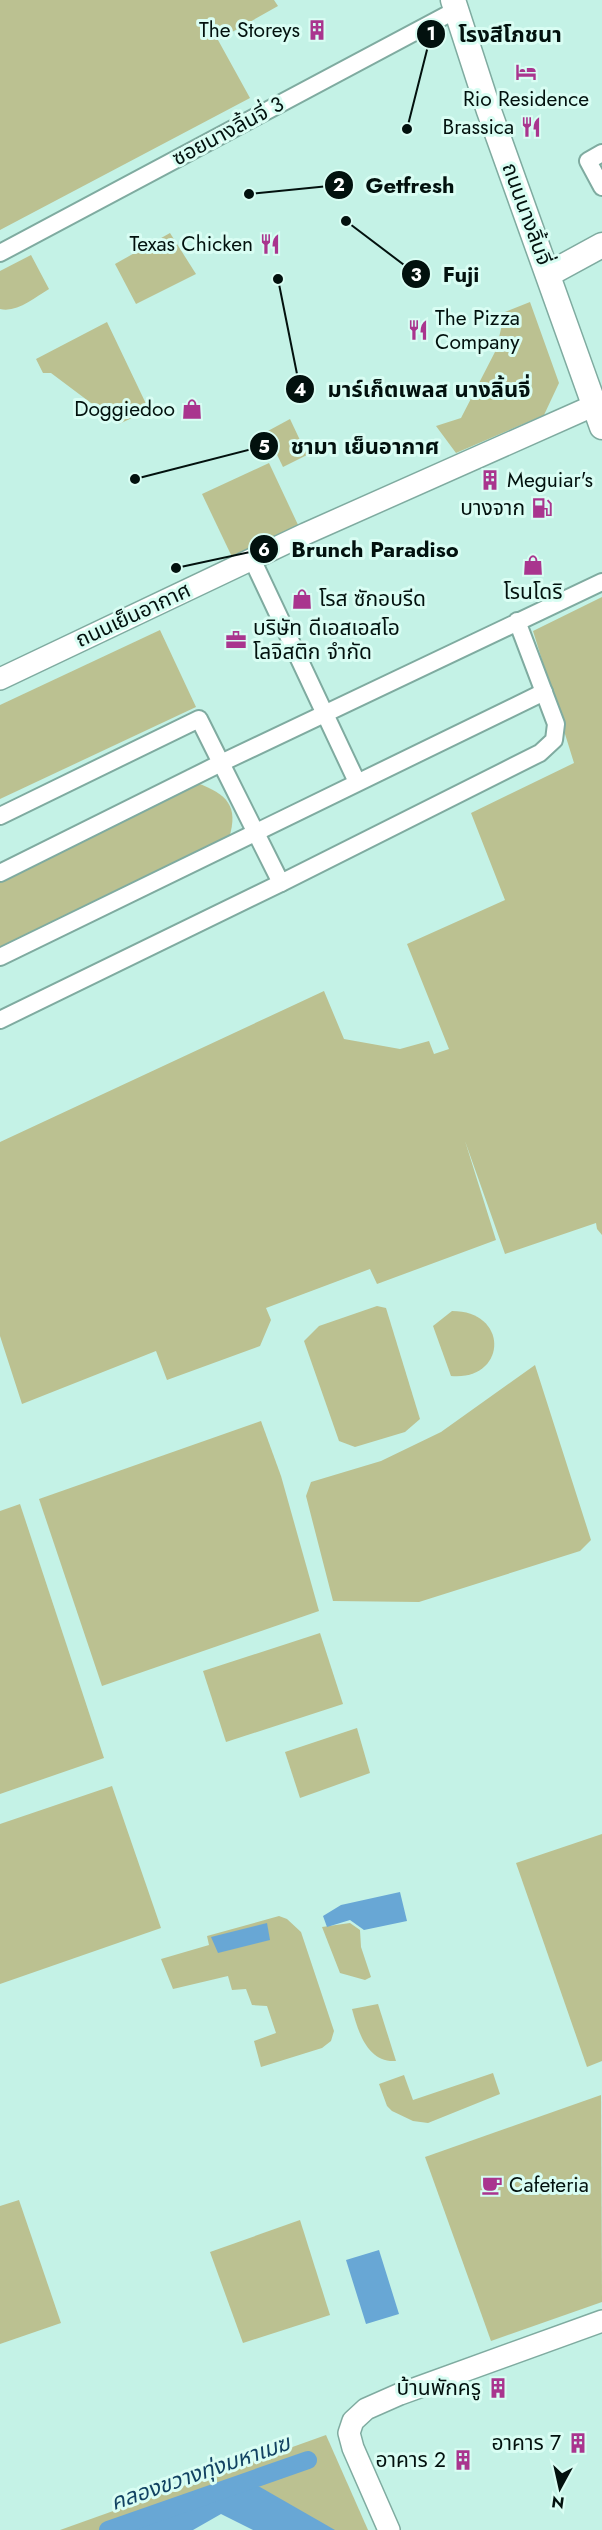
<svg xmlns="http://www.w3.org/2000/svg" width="602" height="2530" font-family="Jost,'Noto Sans Thai',sans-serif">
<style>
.green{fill:#bbc191}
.water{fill:#68a7d5}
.pier{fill:#c4f2e6}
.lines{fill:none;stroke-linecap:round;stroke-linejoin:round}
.canal{stroke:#68a7d5;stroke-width:18}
.minor-casing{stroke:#7faba0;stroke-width:20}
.tertiary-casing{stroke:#7faba0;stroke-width:24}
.secondary-casing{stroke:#7faba0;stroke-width:27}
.minor{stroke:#fff;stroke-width:16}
.tertiary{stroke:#fff;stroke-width:21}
.secondary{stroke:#fff;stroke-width:24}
.labels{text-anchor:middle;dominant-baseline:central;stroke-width:6;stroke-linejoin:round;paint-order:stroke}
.poi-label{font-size:21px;fill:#02110e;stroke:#d9fdf3;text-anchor:end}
.street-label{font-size:21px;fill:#02110e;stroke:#d9fdf3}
.water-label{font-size:22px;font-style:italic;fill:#124262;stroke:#d9fdf3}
.leader{fill:none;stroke:#02110e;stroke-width:2}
.callout-dot{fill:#02110e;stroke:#d9fdf3;stroke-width:2}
.mark-label{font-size:18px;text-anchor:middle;font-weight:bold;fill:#fff}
.callout-label{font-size:22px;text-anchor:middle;font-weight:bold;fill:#02110e;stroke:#d9fdf3;stroke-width:6;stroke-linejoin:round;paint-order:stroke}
</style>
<rect width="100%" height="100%" fill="#c4f2e6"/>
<g class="green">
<polygon points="0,0 274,0 278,6 218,40 250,98 0,230"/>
<polygon points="170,233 196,274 136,304 115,264"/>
<path d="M31,255L49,289C34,298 17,313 0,309V271Z"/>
<polygon points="530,302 559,383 544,415 456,453 436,426 461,418 496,350 505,312"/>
<polygon points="107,322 149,410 119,424 51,373 43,373 36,359"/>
<polygon points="290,419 307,455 283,467 266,432"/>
<polygon points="269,463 299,527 233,559 202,494"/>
<polygon points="602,597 602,1235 597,1229 596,1223 505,1254 465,1141 496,1240 377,1284 370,1269 266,1308 271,1320 260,1346 167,1380 156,1351 22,1404 0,1336 0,1142 324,991 344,1039 400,1049 429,1041 434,1054 449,1049 407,944 505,900 471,813 574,763 533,631"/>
<polygon points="160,630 196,707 0,799 0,705"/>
<path d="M197,783C227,794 239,806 229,838L0,951V880Z"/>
<polygon points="377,1306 386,1308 420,1419 405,1432 355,1447 339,1441 304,1341 319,1326"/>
<path d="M452,1311C510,1311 507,1381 451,1376L433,1326Z"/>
<polygon points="535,1365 591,1540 580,1551 419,1602 333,1601 306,1496 311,1482 381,1461 441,1432"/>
<polygon points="261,1421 281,1476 319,1611 102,1686 39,1499"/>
<polygon points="20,1504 104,1758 0,1794 0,1511"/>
<polygon points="320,1633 343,1704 226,1742 203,1671"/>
<polygon points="357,1728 370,1773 300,1798 285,1752"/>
<polygon points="112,1786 161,1928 0,1984 0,1824"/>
<polygon points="602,1834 602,2061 587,2067 516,1863"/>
<polygon points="279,1916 287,1919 301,1932 334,2031 331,2041 322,2048 261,2067 254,2041 276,2033 267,2006 252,2005 246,1989 232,1990 228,1976 173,1989 161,1959 209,1945 207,1936"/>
<polygon points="350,1923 360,1930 361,1947 371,1977 365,1980 340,1973 322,1927"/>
<path d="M378,2004L396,2061C367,2063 358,2031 352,2009Z"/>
<polygon points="493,2073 500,2094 428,2123 413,2121 392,2111 387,2106 379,2084 404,2075 413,2100"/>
<polygon points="601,2095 602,2302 491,2341 425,2157"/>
<polygon points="19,2200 61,2323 0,2344 0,2206"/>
<polygon points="300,2220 330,2315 243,2343 210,2252"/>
<polygon points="326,2435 368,2530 60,2530"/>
</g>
<g class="water">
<polygon points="400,1892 407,1921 364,1930 350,1920 327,1927 323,1916 341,1905"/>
<polygon points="267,1923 270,1940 218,1953 211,1937"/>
<polygon points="379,2250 399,2314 366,2324 346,2260"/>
<polygon points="252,2487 260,2487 335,2530 127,2530"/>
</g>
<polygon class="pier" points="221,2514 253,2530 193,2530"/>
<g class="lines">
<polyline class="canal" points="108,2530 308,2460"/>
<g class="minor-casing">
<g id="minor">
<polyline points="602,153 588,161 602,187"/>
<polyline points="0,253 456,10"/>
<polyline points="252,559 357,782"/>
<polyline points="517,621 556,724 554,740 540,753 281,883 221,763 602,582"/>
<polyline points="0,816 199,719 221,763 0,873"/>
<polyline points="0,957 544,692"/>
<polyline points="0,1020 281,883"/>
</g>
</g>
<g class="tertiary-casing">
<g id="tertiary">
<polyline points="0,679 305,534 595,405"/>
<polyline points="389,2530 353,2448 349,2433 353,2421 366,2409 400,2394 602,2321"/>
</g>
</g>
<g class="secondary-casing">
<g id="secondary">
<polyline points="453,0 489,111 602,427"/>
<polyline points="549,274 602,245"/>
</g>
</g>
<use href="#minor" class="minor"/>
<use href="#tertiary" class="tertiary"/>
<use href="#secondary" class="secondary"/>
</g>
<defs>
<g id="building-bare" transform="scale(1.62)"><path d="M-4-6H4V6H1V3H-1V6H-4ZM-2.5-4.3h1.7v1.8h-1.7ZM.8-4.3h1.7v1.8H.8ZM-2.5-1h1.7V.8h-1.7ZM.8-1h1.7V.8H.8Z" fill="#a9358e" stroke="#d9fdf3" stroke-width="2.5" paint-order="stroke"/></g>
<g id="hotel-bare" transform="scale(1.62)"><path d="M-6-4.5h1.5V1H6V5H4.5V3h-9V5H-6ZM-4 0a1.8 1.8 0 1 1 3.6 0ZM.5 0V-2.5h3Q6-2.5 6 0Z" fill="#a9358e" stroke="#d9fdf3" stroke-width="2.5" paint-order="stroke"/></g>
<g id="restaurant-bare" transform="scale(1.62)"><path d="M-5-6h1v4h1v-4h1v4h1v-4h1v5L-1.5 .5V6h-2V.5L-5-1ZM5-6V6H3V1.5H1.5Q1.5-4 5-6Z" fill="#a9358e" stroke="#d9fdf3" stroke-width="2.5" paint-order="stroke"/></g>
<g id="shop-bare" transform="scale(1.62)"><path d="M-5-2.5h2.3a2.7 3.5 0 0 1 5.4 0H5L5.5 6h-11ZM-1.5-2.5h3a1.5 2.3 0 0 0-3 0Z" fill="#a9358e" stroke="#d9fdf3" stroke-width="2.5" paint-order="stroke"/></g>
<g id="fuel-bare" transform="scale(1.62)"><path d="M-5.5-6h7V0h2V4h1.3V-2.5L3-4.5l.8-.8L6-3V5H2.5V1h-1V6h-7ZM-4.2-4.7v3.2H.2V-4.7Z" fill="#a9358e" stroke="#d9fdf3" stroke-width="2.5" paint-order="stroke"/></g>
<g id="office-bare" transform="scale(1.62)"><path d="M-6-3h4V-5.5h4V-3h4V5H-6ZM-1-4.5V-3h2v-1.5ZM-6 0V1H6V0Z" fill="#a9358e" stroke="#d9fdf3" stroke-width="2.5" paint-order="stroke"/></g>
<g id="cafe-bare" transform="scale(1.62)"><path d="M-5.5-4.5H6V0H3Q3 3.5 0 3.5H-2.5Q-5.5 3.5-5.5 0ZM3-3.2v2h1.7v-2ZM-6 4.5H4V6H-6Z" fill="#a9358e" stroke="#d9fdf3" stroke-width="2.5" paint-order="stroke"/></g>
</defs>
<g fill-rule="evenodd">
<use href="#building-bare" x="317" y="30"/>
<use href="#hotel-bare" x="526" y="72"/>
<use href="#restaurant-bare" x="531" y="127"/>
<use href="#restaurant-bare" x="270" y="244"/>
<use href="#restaurant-bare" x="418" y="330"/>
<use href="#shop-bare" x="192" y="409"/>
<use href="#building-bare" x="490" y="480"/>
<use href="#fuel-bare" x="542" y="508"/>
<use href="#shop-bare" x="533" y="565"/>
<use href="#shop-bare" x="302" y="599"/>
<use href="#office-bare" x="236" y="640"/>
<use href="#cafe-bare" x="492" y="2185"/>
<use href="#building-bare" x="498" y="2388"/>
<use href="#building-bare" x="578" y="2443"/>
<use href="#building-bare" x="463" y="2460"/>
</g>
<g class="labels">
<g class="poi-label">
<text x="300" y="30">The Storeys</text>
<text x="526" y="99" text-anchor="middle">Rio Residence</text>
<text x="514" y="127">Brassica</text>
<text x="253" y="244">Texas Chicken</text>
<text x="435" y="318" text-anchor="start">The Pizza<tspan x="435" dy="24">Company</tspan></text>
<text x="175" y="409">Doggiedoo</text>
<text x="507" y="480" text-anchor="start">Meguiar's</text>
<text x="525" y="508">บางจาก</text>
<text x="533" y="592" text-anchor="middle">โรนโดริ</text>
<text x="319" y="599" text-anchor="start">โรส ซักอบรีด</text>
<text x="253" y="628" text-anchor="start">บริษัท ดีเอสเอสโอ<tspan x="253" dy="24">โลจิสติก จำกัด</tspan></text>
<text x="509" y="2185" text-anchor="start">Cafeteria</text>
<text x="481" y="2388">บ้านพักครู</text>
<text x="561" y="2443">อาคาร 7</text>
<text x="446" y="2460">อาคาร 2</text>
</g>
<g class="street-label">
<text transform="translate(228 131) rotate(-28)">ซอยนางลิ้นจี่ 3</text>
<text transform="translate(527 214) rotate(70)">ถนนนางลิ้นจี่</text>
<text transform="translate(133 615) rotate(-25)">ถนนเย็นอากาศ</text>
</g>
<g class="water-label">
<text transform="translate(200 2472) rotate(-19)">คลองขวางทุ่งมหาเมฆ</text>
</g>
</g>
<path class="leader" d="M407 129L431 34M249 194L339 185M346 221L416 274M278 279L300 389M135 479L264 446M176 568L264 549"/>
<g class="callout-dot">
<circle cx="407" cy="129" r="6"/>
<circle cx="249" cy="194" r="6"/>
<circle cx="346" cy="221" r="6"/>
<circle cx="278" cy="279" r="6"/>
<circle cx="135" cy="479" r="6"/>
<circle cx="176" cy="568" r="6"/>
<circle cx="431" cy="34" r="15"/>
<circle cx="339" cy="185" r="15"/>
<circle cx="416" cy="274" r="15"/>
<circle cx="300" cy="389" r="15"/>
<circle cx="264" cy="446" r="15"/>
<circle cx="264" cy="549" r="15"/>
</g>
<g class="mark-label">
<text x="431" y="40">1</text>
<text x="339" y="191">2</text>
<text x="416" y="281">3</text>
<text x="300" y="396">4</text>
<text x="264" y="453">5</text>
<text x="264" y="556">6</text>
</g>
<g class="callout-label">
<text x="510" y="42">โรงสีโภชนา</text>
<text x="410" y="193">Getfresh</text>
<text x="461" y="282">Fuji</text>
<text x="429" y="397">มาร์เก็ตเพลส นางลิ้นจี่</text>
<text x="365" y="454">ชามา เย็นอากาศ</text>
<text x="375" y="557">Brunch Paradiso</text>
</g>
<g transform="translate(560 2488) rotate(188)" stroke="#d9fdf3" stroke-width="4.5" paint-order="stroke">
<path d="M0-4.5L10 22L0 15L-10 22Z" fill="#02110e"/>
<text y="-9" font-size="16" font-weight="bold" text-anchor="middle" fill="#02110e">N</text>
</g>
</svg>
